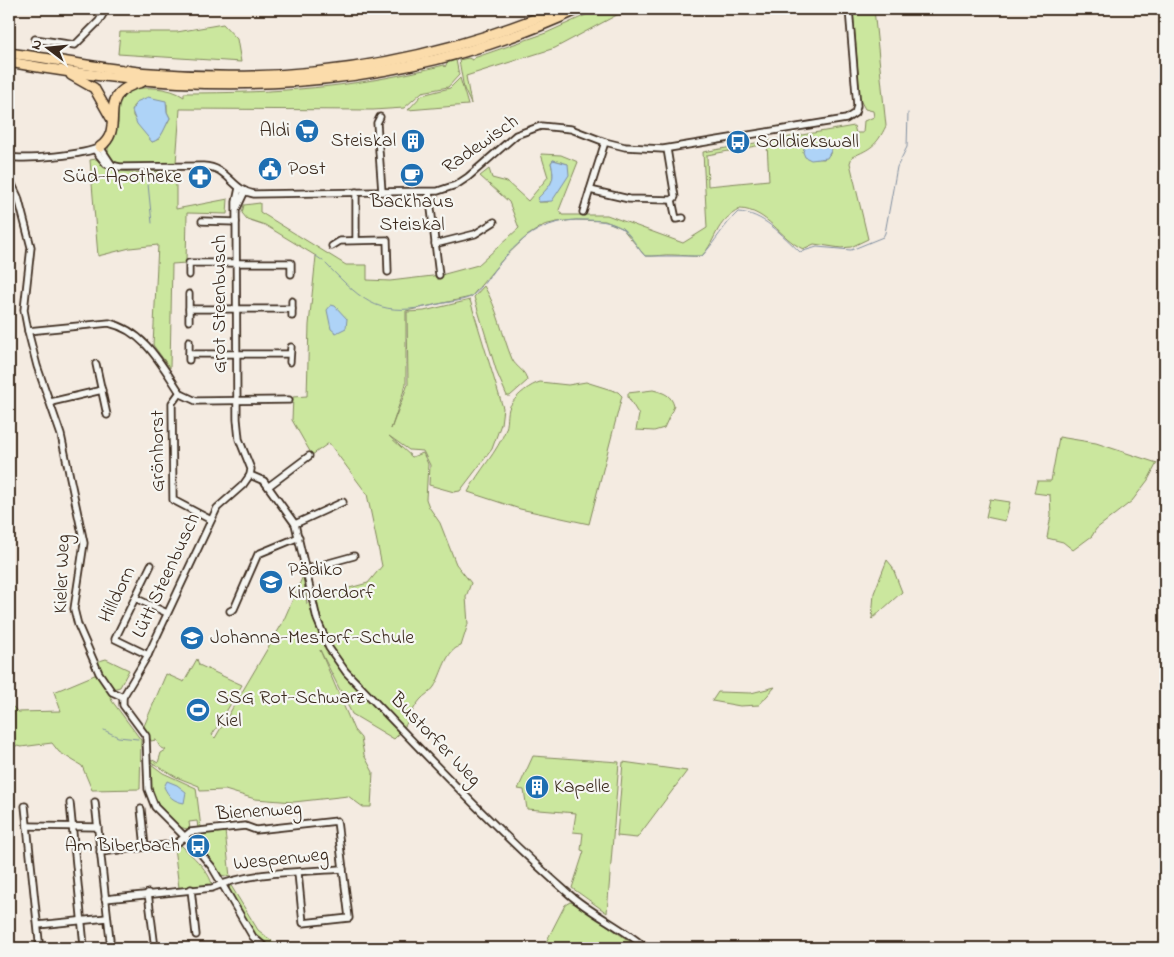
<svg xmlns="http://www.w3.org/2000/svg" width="1174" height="957" font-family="'Indie Flower',sans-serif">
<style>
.green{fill:#cbe79e;stroke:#83885e;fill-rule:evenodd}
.water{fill:#aed3f7;stroke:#808fa0}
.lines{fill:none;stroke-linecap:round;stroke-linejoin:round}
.stream{stroke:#808fa0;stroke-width:1}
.minor-casing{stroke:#3b2a1e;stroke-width:9}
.highway-casing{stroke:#3b2a1e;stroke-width:12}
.minor{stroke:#f6f6f2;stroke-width:5.5}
.highway{stroke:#fbdcab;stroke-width:9}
.labels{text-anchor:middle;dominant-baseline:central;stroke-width:4.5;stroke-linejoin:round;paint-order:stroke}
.poi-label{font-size:20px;fill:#3b2a1e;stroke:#f6f6f2;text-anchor:start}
.street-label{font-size:20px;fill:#3b2a1e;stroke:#f6f6f2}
</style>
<rect width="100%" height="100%" fill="#f4ebe1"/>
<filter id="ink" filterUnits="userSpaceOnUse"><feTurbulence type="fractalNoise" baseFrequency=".02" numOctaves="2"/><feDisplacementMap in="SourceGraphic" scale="10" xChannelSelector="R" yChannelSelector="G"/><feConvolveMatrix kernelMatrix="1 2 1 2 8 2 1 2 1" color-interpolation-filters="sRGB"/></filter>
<g filter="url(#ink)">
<g class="green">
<polygon points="599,9 628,9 555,48 466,76 471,104 464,89 459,60 468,58 473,60 474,58 546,33"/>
<path d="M853,9H874L886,126C876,146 872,148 852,157L850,163L868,239L851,247L841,248L814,244L803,249C780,238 767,210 740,209C714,223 718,238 702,256C691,257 683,255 673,255C664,254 655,257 645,256L622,228L605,221L576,220L557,222L544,225L527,236L503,259L471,297L406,311V384L391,429L408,384L407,312L424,311L470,300L503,408L501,424L492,449L460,491L454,492L429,485L430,465L423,451L409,450L389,436L412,457L423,453L428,464L426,499L429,507L440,523L456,564L471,583L466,597L468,624L461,646C446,649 442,675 434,687C431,692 424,695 420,700C408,714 410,725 394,739L352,714L320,650L354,730L361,738L364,755L373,772L371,807H363L348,796L294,802L255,799L225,790L200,791L199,786L176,777L151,762V759L158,763L161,753L166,750L160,747L156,740L151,741L144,726L166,674L184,682L197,659L199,665L242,685L212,735L215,738L282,624L303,576L307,604L312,598L368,583L382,566L367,494L329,443L312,455L292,420L293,397L307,396L309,325L316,256L265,225L247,219L242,213L244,205L260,203V212L346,265H367V280L390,281L441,275L478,265L519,228L509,202L480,176L489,169L492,178L507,182L528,201L548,177L541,154L561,155L578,162L559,210L562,215H607L683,243L707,228L703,152L854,126L856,133H863L864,121L874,117L873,111L865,109L860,100ZM824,141L831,148L830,154L824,159L808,158L803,152L805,146ZM767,144L769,180L708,186L707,155ZM553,160L568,164L548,202H539L538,198C551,185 556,181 551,163Z"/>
<polygon points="223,24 237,39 241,62 118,54 120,32 177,32"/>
<path d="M456,60L459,75L448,87L422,92L404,108L373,110L180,109L176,163L119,164L108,156V148L115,137L118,123V103L129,90C145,86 170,87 184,97V93C274,93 356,88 444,65L445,67L447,63ZM167,104V112L170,118L159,139L152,142L133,116V106Z"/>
<polygon points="460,78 468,105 408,110 422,95 450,88"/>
<path d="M96,159C115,178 151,171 176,171V209L228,199L227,214L187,213L186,263L172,264L170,368L153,345L158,245L130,248L98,256L90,160Z"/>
<path d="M484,286C498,309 502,335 512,359C516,368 526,370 527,381L510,396H507L497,373L474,297Z"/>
<path d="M540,382L568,385L586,382L618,392L622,396L589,524L520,509L468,492C479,470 497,453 506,429C509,420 506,410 512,403C518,394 530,385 540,382Z"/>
<path d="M653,390C665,393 671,395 674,406L664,428L654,431L636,430L639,415L628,397V393Z"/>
<polygon points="1059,437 1096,443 1157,463 1148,480 1132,501 1096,529 1092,536 1073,550 1063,542 1047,538 1051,515 1050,495 1034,493 1037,481 1051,481"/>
<polygon points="990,499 1010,502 1005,521 986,517"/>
<polygon points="887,560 892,566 902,592 872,619 874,593"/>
<polygon points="106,659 129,670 120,687 112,689 96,662"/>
<polygon points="97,674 109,692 112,701 141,740 140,789 92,790 82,766 59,752 52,743 21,747 9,744 9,703 18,712 61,711 54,692"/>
<polygon points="775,687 759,705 740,706 712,701 718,692 751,693"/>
<polygon points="533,756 619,762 607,913 572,888 584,851 581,850 583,833 573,832 576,813 527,809 524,790 518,789"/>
<polygon points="623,762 687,771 637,838 617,836"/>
<path d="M151,764L163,773L196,788L201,828H198L197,821L189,822L190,829C176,830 156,810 152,797C149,787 149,775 151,764Z"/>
<polygon points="225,831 230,877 221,875 193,840 196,835"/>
<path d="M181,845C191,855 211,872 212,886L179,888L174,847Z"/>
<polygon points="230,884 258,930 281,948 271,948 255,934 229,890"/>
<polygon points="570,902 578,905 639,948 543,948 565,905"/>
</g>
<g class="water">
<path d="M148,97L166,101L167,112L170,118C165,126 162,140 152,142L137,124L132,111L136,102Z"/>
<polygon points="824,141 829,144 831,151 827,158 811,160 805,157 803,152 805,146"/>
<path d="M553,160L568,164L569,175L552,201L539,202L538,198C551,185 556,181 551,163Z"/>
<polygon points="331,305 335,306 347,319 346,328 336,333 331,329 327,310"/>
<path d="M167,781L177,785L186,792L184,803C173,801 169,797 164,787Z"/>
</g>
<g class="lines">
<g class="stream">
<polyline points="148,184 152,223"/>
<polyline points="316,256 323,261"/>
<path d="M326,264C366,305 380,318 439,304C448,302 464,301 472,296C481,289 488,278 494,270C519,239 542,219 583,220C597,220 611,221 623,229C632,236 637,248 645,256H702C715,242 724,225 738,212C763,213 782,235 800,252L817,247L851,250L883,237L885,233L897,167L907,147L908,113"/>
<polyline points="104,730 118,737 138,739"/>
</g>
<g class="minor-casing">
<g id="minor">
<polyline points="163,9 185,9"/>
<polyline points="35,39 75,45 99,21 106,9"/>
<polyline points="380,117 377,123 382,192"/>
<polyline points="667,149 675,197 672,200 676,219 683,218"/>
<path d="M95,150L106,164L120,167L203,166C229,167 231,190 254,194L438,191L456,185L468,177L516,135L541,126L571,129L605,142L625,147L663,149L846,119L855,113L857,106L849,9"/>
<path d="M9,157C26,160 85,155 100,147L112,165"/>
<polyline points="9,178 18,197 31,247 24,310 28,331 37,366 61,435 84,543 74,609 78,625 99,673 112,692 123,697"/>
<polyline points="239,188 236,202 237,419 239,439 251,469 250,475 243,485 217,508 148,655 123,697 123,705 146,736 148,789 155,807 196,848 212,867 253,937 266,948"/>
<polyline points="590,190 629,199 672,200"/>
<polyline points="356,192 356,240"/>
<polyline points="429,192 439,275"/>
<polyline points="237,208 245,191"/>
<polyline points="583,212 605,142"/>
<polyline points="202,221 236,222"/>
<polyline points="435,244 475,234 494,222"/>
<polyline points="332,246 340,241 387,240 388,272"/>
<polyline points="189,275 189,263 291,263 291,274"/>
<polyline points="189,294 189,321"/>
<polyline points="292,301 292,316"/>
<polyline points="189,309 292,309"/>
<path d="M28,331L109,323C145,331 162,366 181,394L196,401L289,400"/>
<polyline points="189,341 189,360"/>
<polyline points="189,354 290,354"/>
<polyline points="290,362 291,347"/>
<polyline points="96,364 107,415"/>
<polyline points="180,392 172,403 173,500 211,520"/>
<polyline points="51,402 102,390"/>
<path d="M250,475L264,481L295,524L317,619L329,648L346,672C419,747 490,825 569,894C593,915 622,927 646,948"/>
<polyline points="269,486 309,456"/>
<polyline points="295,524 343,502"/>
<polyline points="307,569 354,556"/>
<polyline points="135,598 167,613"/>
<polyline points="230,611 234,609 258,554 299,537"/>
<polyline points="148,655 115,639 151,565"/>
<polyline points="95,802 110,940"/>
<polyline points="70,803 84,946"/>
<polyline points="25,806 39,941"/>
<polyline points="141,809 145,847"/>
<polyline points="27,826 98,827"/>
<polyline points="100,852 176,844 190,832 245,826 256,830 337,821 349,918 303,923 298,873"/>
<polyline points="191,889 196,935"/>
<polyline points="148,893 155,948"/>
<path d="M105,899L212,888C250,871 302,872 343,869"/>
<polyline points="38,925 107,918"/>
</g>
</g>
<g class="highway-casing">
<g id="highway">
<path d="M9,53C56,59 103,69 151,73C291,85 429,64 559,9"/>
<path d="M9,62C206,98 395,95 579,9"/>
<polyline points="71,75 94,88 111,118"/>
<path d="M100,147C128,127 92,94 142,82"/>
</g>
</g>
<use href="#minor" class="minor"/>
<use href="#highway" class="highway"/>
</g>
</g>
<defs>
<g id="supermarket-disc" transform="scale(1.25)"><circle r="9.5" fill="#1f6fb2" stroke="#f6f6f2"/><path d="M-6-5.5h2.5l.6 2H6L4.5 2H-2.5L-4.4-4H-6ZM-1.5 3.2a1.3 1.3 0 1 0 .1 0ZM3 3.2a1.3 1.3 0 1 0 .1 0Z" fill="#fff"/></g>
<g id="building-disc" transform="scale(1.25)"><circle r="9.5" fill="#1f6fb2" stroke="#f6f6f2"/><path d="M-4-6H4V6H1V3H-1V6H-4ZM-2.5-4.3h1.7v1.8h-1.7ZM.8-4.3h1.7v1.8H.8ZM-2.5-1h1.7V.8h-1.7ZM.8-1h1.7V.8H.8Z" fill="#fff"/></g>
<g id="bus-disc" transform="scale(1.25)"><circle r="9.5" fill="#1f6fb2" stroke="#f6f6f2"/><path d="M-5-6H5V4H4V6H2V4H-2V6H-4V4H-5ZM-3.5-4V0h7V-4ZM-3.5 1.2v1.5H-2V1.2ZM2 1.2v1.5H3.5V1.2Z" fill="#fff"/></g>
<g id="civic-disc" transform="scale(1.25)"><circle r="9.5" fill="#1f6fb2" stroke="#f6f6f2"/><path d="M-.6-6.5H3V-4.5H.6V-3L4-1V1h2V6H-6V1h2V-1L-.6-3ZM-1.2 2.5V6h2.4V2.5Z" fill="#fff"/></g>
<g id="cafe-disc" transform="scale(1.25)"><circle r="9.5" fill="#1f6fb2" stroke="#f6f6f2"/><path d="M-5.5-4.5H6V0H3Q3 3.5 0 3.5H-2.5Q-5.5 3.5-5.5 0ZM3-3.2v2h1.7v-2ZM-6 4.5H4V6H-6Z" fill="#fff"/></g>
<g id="pharmacy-disc" transform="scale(1.25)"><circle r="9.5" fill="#1f6fb2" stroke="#f6f6f2"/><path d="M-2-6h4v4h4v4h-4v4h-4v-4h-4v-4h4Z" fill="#fff"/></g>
<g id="school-disc" transform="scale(1.25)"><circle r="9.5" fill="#1f6fb2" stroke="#f6f6f2"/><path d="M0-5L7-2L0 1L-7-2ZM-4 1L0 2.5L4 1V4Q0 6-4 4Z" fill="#fff"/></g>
<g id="stadium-disc" transform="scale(1.25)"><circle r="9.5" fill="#1f6fb2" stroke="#f6f6f2"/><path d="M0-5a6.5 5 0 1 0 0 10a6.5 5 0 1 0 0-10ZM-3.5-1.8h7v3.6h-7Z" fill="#fff"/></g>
</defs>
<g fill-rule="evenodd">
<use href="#supermarket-disc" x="307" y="131"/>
<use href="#building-disc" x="413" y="141"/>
<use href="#bus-disc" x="738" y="142"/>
<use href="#civic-disc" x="270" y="169"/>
<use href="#cafe-disc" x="412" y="175"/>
<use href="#pharmacy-disc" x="200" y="177"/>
<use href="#school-disc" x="271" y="582"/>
<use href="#school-disc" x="192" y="638"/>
<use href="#stadium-disc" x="198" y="710"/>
<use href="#building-disc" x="537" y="787"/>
<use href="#bus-disc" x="198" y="846"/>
</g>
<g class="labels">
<g class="poi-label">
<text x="290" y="131" text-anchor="end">Aldi</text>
<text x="396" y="141" text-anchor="end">Steiskal</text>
<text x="756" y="142">Solldiekswall</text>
<text x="288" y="169">Post</text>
<text x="182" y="177" text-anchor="end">Süd-Apotheke</text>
<text x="412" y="202" text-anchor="middle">Backhaus<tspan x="412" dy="23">Steiskal</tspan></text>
<text x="288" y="570">Pädiko<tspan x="288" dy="23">Kinderdorf</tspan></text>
<text x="210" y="638">Johanna-Mestorf-Schule</text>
<text x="216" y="698">SSG Rot-Schwarz<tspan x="216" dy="23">Kiel</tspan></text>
<text x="554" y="787">Kapelle</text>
<text x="180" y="846" text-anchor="end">Am Biberbach</text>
</g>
<g class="street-label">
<text transform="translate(481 145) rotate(-35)">Radewisch</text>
<text transform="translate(220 304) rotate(-90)">Grot Steenbusch</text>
<text transform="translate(158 451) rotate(-90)">Grönhorst</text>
<text transform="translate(63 574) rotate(-88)">Kieler Weg</text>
<text transform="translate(167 576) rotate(-65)">Lütt Steenbusch</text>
<text transform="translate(118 595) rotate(-64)">Hilldorn</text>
<text transform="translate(435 740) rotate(46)">Bustorfer Weg</text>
<text transform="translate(259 812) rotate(-4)">Bienenweg</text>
<text transform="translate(281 860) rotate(-6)">Wespenweg</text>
</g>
</g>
<rect width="1174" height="957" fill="none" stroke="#f6f6f2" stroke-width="30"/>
<rect x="15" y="15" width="1144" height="927" fill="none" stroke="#3b2a1e" stroke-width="2" filter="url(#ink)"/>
<g transform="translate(48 48) rotate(286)" stroke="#f6f6f2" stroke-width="4" paint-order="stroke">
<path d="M0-4L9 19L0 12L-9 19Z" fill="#3b2a1e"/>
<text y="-8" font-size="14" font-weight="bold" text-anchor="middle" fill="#3b2a1e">N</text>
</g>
</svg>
